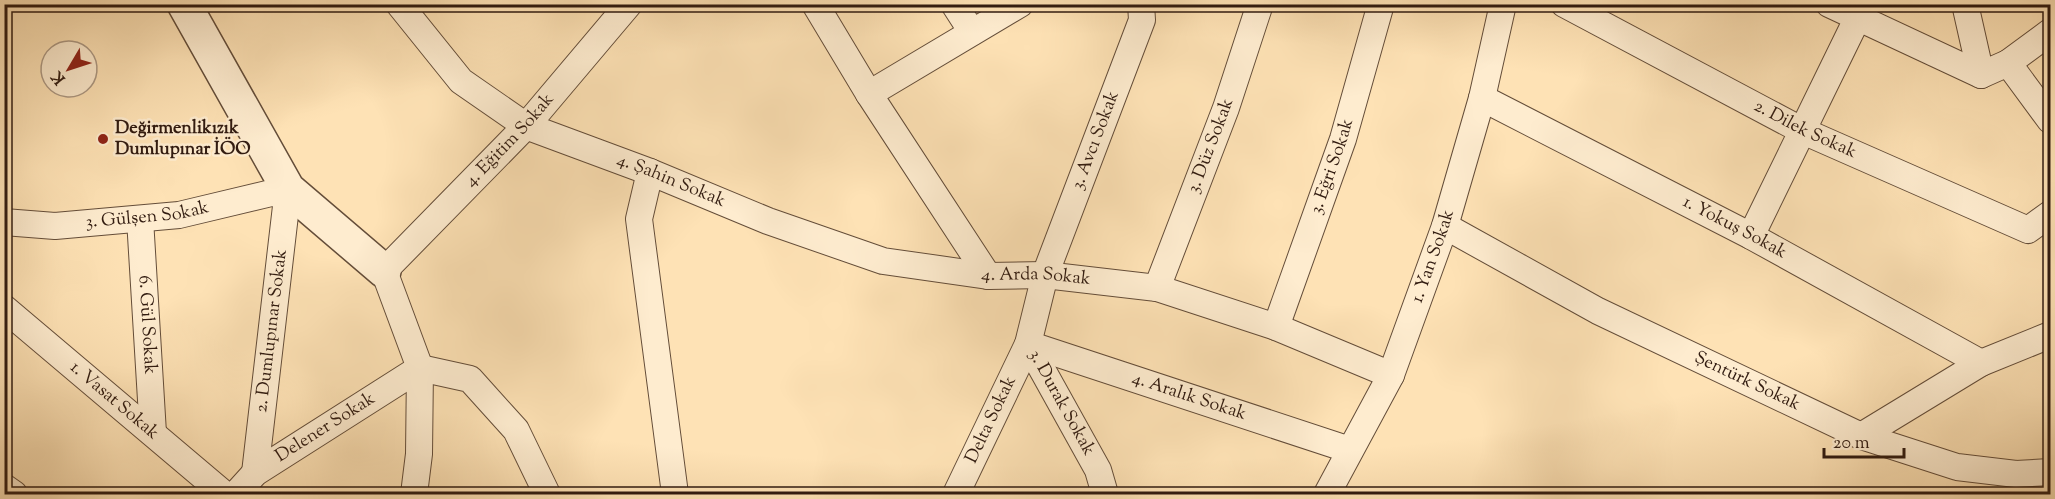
<svg xmlns="http://www.w3.org/2000/svg" width="2055" height="499" font-family="'Sorts Mill Goudy',serif">
<style>
.lines{fill:none;stroke-linecap:round;stroke-linejoin:round}
.minor-casing{stroke:#644d39;stroke-width:28}
.tertiary-casing{stroke:#644d39;stroke-width:36}
.minor{stroke:#feeccf;stroke-width:26}
.tertiary{stroke:#feeccf;stroke-width:33}
.poi-dot{fill:#8f2418;stroke:#feeccf;stroke-width:2}
.labels{text-anchor:middle;dominant-baseline:central;stroke-width:5;stroke-linejoin:round;paint-order:stroke}
.poi-label{font-size:18px;font-weight:bold;fill:#311b10;stroke:#feeccf;text-anchor:start}
.street-label{font-size:18px;fill:#311b10;stroke:#feeccf}
</style>
<rect width="100%" height="100%" fill="#fee2b5"/>
<filter id="stains"><feTurbulence type="fractalNoise" baseFrequency=".00333" numOctaves="4"/><feColorMatrix values="0 0 0 0 .2 0 0 0 0 .09 0 0 0 0 .02 0 0 0 .5 -.17"/></filter>
<radialGradient id="worn" r=".72"><stop offset=".6" stop-color="#630" stop-opacity="0"/><stop offset="1" stop-color="#630" stop-opacity=".3"/></radialGradient>
<g class="lines">
<g class="minor-casing">
<g id="minor">
<path id="s1" d="M399,4L461,81L526,126L650,172L768,221L883,261L988,276L1045,275L1157,288L1276,327L1391,375"/>
<polyline points="815,4 869,94 988,276"/>
<polyline points="954,4 972,32"/>
<path id="s2" d="M1564,4L1803,131L2028,230L2050,214"/>
<polyline points="1829,4 1981,75"/>
<polyline points="1965,4 1981,75 2008,63 2050,120"/>
<polyline points="2008,63 2050,32"/>
<polyline points="869,94 1020,4"/>
<path id="s3" d="M1482,98L1751,236L1981,363"/>
<polyline points="650,172 639,219 675,494"/>
<path id="s4" d="M140,219L153,433"/>
<path id="s5" d="M4,222L55,226L179,215L288,189L255,473"/>
<path id="s6" d="M1445,226L1598,311L1861,436L1981,363L2050,335"/>
<polyline points="1751,236 1857,19"/>
<path id="s7" d="M1157,288L1226,108L1260,4"/>
<path id="s8" d="M4,308L224,494"/>
<path id="s9" d="M1276,327L1343,139L1381,4"/>
<polyline points="1861,436 1957,467 2016,474 2050,472"/>
<polyline points="4,487 14,494"/>
<path id="s10" d="M236,494L255,473L420,368L470,379L516,430L547,494"/>
<path id="s11" d="M414,494L419,454L420,368L384,271L526,126L629,4"/>
<path id="s12" d="M956,494L1028,344L1350,450"/>
<path id="s13" d="M1105,494L1098,470L1028,344L1045,275L1142,20L1141,4"/>
<path id="s14" d="M1327,494L1391,375L1445,226L1482,98L1503,4"/>
</g>
</g>
<g class="tertiary-casing">
<polyline id="tertiary" points="184,4 288,189 384,271"/>
</g>
<use href="#minor" class="minor"/>
<use href="#tertiary" class="tertiary"/>
</g>
<circle class="poi-dot" cx="103" cy="139" r="6"/>
<g class="labels">
<g class="poi-label">
<text x="115" y="129">Değirmenlikızık<tspan x="115" dy="21">Dumlupınar İÖO</tspan></text>
</g>
<g class="street-label">
<text stroke="none"><textPath href="#s2" startOffset="272">2. Dilek Sokak</textPath></text>
<text stroke="none"><textPath href="#s13" startOffset="384">3. Avcı Sokak</textPath></text>
<text stroke="none"><textPath href="#s11" startOffset="411">4. Eğitim Sokak</textPath></text>
<text stroke="none"><textPath href="#s7" startOffset="152">3. Düz Sokak</textPath></text>
<text stroke="none"><textPath href="#s9" startOffset="170">3. Eğri Sokak</textPath></text>
<text stroke="none"><textPath href="#s1" startOffset="333">4. Şahin Sokak</textPath></text>
<text stroke="none"><textPath href="#s5" startOffset="144">3. Gülşen Sokak</textPath></text>
<text stroke="none"><textPath href="#s3" startOffset="284">1. Yokuş Sokak</textPath></text>
<text stroke="none"><textPath href="#s14" startOffset="261">1. Yan Sokak</textPath></text>
<text stroke="none"><textPath href="#s1" startOffset="714">4. Arda Sokak</textPath></text>
<text stroke="none"><textPath href="#s4" startOffset="106">6. Gül Sokak</textPath></text>
<text transform="translate(272 331) rotate(-83)">2. Dumlupınar Sokak</text>
<text stroke="none"><textPath href="#s6" startOffset="340">Şentürk Sokak</textPath></text>
<text stroke="none"><textPath href="#s12" startOffset="336">4. Aralık Sokak</textPath></text>
<text stroke="none"><textPath href="#s8" startOffset="144">1. Vasat Sokak</textPath></text>
<text transform="translate(1061 403) rotate(61)">3. Durak Sokak</text>
<text stroke="none"><textPath href="#s12" startOffset="82">Delta Sokak</textPath></text>
<text stroke="none"><textPath href="#s10" startOffset="112">Delener Sokak</textPath></text>
</g>
</g>
<rect width="2055" height="499" fill="none" stroke="#fee2b5" stroke-width="24"/>
<rect x="6" y="6" width="2043" height="487" fill="none" stroke="#311b10" stroke-width="3"/>
<rect x="12" y="12" width="2031" height="475" fill="none" stroke="#311b10" stroke-width="1.5"/>
<g transform="translate(69 69) rotate(231)"><circle r="28" fill="#feeccf" stroke="#ac9883" stroke-width="1.5"/>
<path d="M0-4.5L10 22L0 15L-10 22Z" fill="#8f2418"/>
<text y="-9" font-size="16" font-weight="bold" text-anchor="middle" fill="#311b10">K</text>
</g>
<path d="M1824 448v9h80v-9" fill="none" stroke="#311b10" stroke-width="3"/>
<text x="1833" y="448" font-size="18" fill="#311b10" stroke="#feeccf" stroke-width="4.5" paint-order="stroke">20 m</text>
<rect width="100%" height="100%" filter="url(#stains)"/>
<rect width="100%" height="100%" fill="url(#worn)"/>
</svg>
